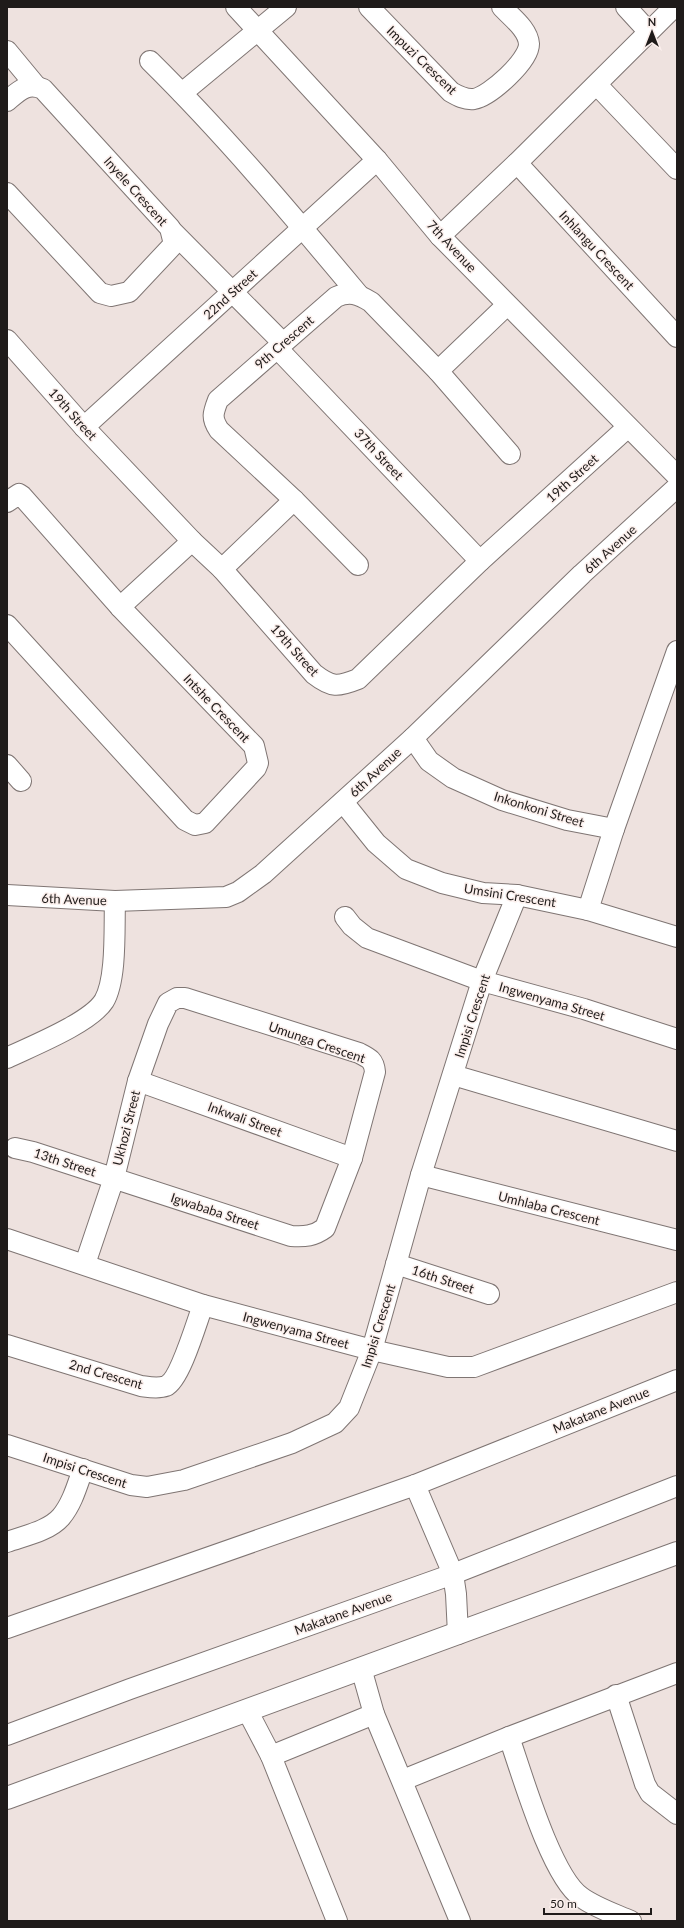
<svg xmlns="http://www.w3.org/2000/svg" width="684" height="1928" font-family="Lato,sans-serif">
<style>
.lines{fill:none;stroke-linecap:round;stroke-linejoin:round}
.minor-casing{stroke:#7f7573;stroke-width:22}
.major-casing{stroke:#7f7573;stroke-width:24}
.minor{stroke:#fff;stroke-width:20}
.major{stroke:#fff;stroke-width:22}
.labels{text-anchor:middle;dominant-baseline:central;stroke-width:3;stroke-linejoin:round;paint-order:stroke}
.street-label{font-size:13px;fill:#1f1b1a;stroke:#fbefec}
</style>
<rect width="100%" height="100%" fill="#eee2df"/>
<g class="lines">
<g class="minor-casing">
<g id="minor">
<polyline points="236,7 377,160 440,236 677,476"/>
<path d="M369,7L451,92C458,96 465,100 474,99C490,96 529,61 529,44C528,29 511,17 502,7"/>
<polyline points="626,7 648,31"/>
<polyline points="7,51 36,86"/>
<path d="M150,61C224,134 291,214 358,294"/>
<polyline points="597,85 677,169"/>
<polyline points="182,93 286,7"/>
<path d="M7,101C19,91 27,82 43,89L170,228L174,244L129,292L111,296L100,293L7,193"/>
<polyline points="517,163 677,337"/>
<polyline points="172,231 283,343"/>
<polyline points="440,236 517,163 674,7"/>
<path d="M7,340L84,427L192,541L222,569L314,674C332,688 338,687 358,679L480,561L628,427"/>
<polyline points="277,348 480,561"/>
<polyline points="438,371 507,305"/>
<polyline points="84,427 377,160"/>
<polyline points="7,502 19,494 22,496 120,607 254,746 258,763 256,768 205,823 195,825 185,820 7,625"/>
<path d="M358,565L294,500L219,430C211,418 213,413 218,400L336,297C350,291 358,294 371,302L438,371L510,454"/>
<polyline points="222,569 294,500"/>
<polyline points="120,607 192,541"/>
<polyline points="413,738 429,761 453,778 502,800 567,820 614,829"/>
<polyline points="7,765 21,781"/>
<polyline points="343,802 376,843 406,869 442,883 483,893 517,895 588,910 677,937"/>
<polyline points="7,895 115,901 226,897 238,892 263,874 413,738 582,574 677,487"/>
<polyline points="588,910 614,829 677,651"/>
<polyline points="345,917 352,926 367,938 482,981 584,1009 677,1039"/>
<path d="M7,1058C32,1046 90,1023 104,1001C117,979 114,927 115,901"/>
<polyline points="453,1075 677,1141"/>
<polyline points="138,1081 352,1158"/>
<path d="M15,1148L33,1152L291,1236C305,1237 314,1236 325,1228L352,1158L375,1072C374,1060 369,1058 359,1053L185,998H177L168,1003L158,1024L138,1081L114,1178L85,1264"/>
<polyline points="421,1175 677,1240"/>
<polyline points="7,1239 203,1305 372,1350 448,1367 474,1367 677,1292"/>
<polyline points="396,1264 489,1294"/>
<path d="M7,1345L141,1386C149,1387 158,1389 166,1386C180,1380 197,1321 203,1305"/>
<polyline points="7,1445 131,1485 147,1487 184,1480 292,1443 335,1423 349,1408 372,1350 421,1175 482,981 517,895"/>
<polyline points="415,1485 453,1574 456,1594 458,1634"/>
<path d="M7,1542C24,1536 49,1531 61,1517C72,1504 77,1486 83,1469"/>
<polyline points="7,1628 415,1485 677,1380"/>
<polyline points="361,1668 374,1714 460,1921"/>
<polyline points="616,1695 645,1784 650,1793 677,1814"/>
<polyline points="247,1710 271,1756"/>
<polyline points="7,1735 130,1689 453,1574 677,1486"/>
<path d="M509,1737C522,1774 551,1876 581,1897C596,1908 615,1914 631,1921"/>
<polyline points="403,1780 509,1737 677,1673"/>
<polyline points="337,1921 271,1756 374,1714"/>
</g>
</g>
<g class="major-casing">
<polyline id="major" points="7,1798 677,1553"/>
</g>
<use href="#minor" class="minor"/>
<use href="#major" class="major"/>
</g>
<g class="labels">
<g class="street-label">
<text transform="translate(422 60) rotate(44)">Impuzi Crescent</text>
<text transform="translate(136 191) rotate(48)">Inyele Crescent</text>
<text transform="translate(452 246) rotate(47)">7th Avenue</text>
<text transform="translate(597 250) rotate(47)">Inhlangu Crescent</text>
<text transform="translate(230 294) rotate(-42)">22nd Street</text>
<text transform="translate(284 342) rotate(-41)">9th Crescent</text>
<text transform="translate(73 414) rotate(48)">19th Street</text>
<text transform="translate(379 454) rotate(47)">37th Street</text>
<text transform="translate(572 478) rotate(-42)">19th Street</text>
<text transform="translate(610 549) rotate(-42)">6th Avenue</text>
<text transform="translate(295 650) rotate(48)">19th Street</text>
<text transform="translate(217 708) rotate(46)">Intshe Crescent</text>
<text transform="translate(375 772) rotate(-43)">6th Avenue</text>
<text transform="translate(539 809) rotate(17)">Inkonkoni Street</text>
<text transform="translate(510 895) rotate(9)">Umsini Crescent</text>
<text transform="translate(74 899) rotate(2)">6th Avenue</text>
<text transform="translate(552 1001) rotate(16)">Ingwenyama Street</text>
<text transform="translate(472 1016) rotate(-72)">Impisi Crescent</text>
<text transform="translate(317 1042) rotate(19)">Umunga Crescent</text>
<text transform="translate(245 1119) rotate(20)">Inkwali Street</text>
<text transform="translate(126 1128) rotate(-76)">Ukhozi Street</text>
<text transform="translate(65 1162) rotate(18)">13th Street</text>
<text transform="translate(549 1208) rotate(14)">Umhlaba Crescent</text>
<text transform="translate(215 1211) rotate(18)">Igwababa Street</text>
<text transform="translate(443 1279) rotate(18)">16th Street</text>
<text transform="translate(378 1326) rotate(-73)">Impisi Crescent</text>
<text transform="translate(296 1330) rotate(15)">Ingwenyama Street</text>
<text transform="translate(106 1374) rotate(16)">2nd Crescent</text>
<text transform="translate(601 1410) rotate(-22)">Makatane Avenue</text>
<text transform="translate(85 1470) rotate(18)">Impisi Crescent</text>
<text transform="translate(343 1613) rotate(-20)">Makatane Avenue</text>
</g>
</g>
<rect width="684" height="1928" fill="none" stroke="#1f1b1a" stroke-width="16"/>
<g transform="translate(652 32)" stroke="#fbefec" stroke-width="3" paint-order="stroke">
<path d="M0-3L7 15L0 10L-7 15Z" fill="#1f1b1a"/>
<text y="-6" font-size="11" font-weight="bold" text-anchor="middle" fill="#1f1b1a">N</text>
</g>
<path d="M544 1908v6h107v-6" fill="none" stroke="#1f1b1a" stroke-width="2"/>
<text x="550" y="1908" font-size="12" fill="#1f1b1a" stroke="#fbefec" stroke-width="3" paint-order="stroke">50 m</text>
</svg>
